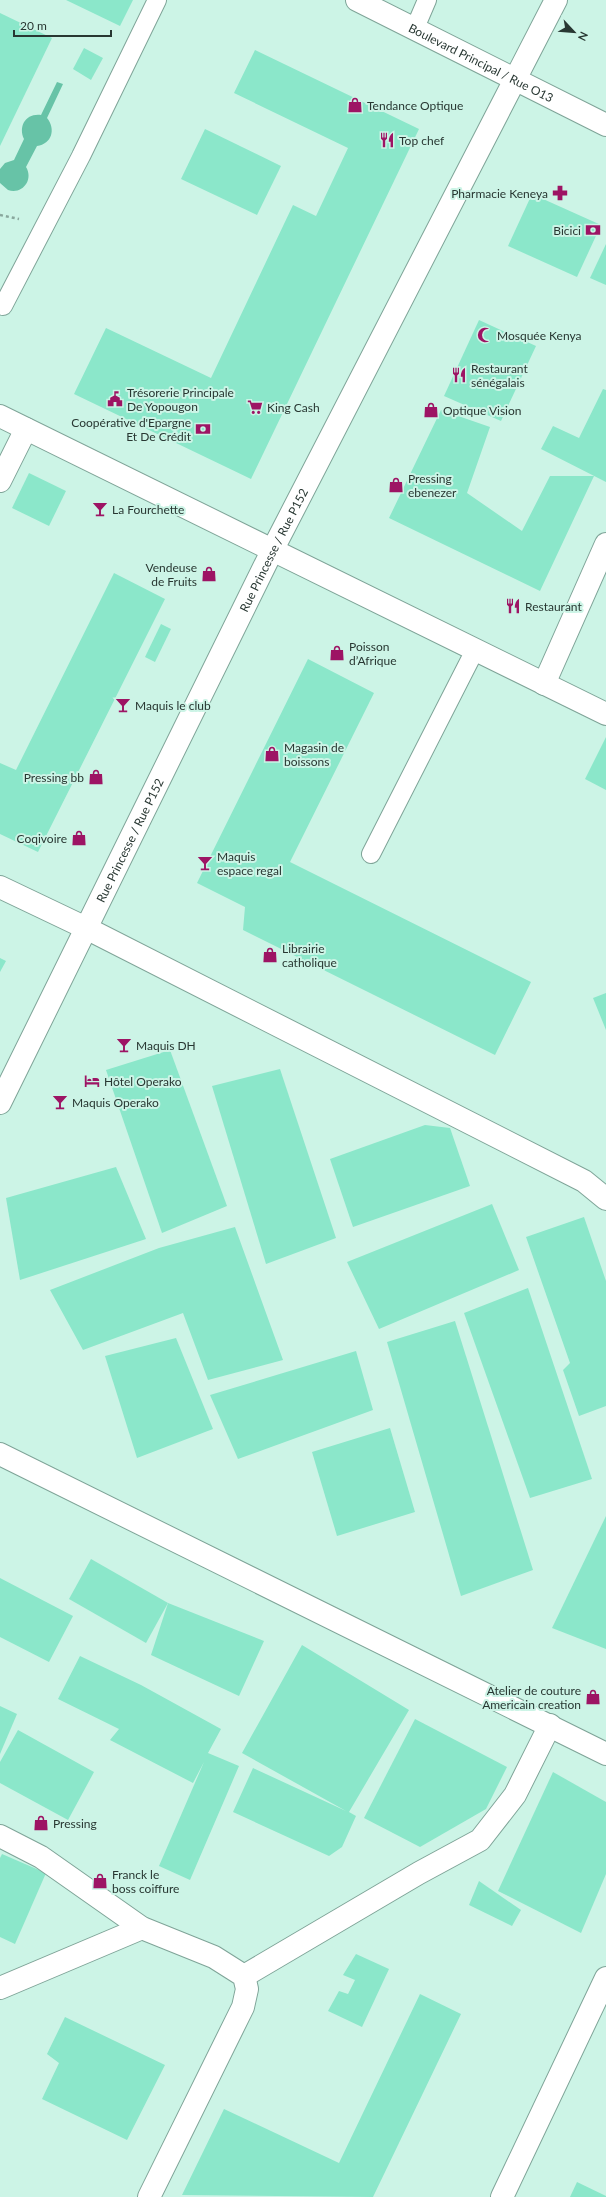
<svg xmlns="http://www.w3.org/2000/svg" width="606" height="2197" font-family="Lato,sans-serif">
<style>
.water{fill:#67c3a7}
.building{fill:#8be7ca}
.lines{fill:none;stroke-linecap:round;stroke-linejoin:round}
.service-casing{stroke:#7fa498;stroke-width:20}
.minor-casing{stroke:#7fa498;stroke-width:24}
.tertiary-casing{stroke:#7fa498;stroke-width:24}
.secondary-casing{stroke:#7fa498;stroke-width:24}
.path{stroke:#89a79d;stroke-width:2.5;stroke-dasharray:3 3;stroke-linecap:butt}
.service{stroke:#fff;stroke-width:18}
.minor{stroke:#fff;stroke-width:22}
.tertiary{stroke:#fff;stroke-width:22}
.secondary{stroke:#fff;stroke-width:22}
.labels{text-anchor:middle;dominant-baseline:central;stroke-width:4;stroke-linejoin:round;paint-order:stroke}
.street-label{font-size:12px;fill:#283732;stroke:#ccf4e6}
.poi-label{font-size:12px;fill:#283732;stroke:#ccf4e6;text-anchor:start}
</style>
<rect width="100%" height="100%" fill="#ccf4e6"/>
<path class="water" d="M57,82L63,84L47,118C56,129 52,144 37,146L26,167C34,180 22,195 8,190L0,183V169L5,163L14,160L24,139C18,126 26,113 41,115Z"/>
<g class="building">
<polygon points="66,0 133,0 120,26"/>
<polygon points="0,13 52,38 0,146"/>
<polygon points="84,48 103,58 91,80 73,69"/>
<polygon points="255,50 419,129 251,479 74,394 106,328 211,378 293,205 316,216 348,148 234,93"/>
<polygon points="205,129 281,166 257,215 181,179"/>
<polygon points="532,194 601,225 577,277 508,246"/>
<polygon points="606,244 606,285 590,278"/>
<polygon points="479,320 536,346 501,421 444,396"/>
<polygon points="603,389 606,390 606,482 541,449 553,426 579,438"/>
<polygon points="441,410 490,427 467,493 522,531 550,476 594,476 540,591 389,518"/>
<polygon points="29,473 66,491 49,526 12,508"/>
<polygon points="114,573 165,599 38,852 0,834 0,763 16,770"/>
<polygon points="161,624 171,629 155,662 145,657"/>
<polygon points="308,659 374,693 290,862 531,982 495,1055 243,930 245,907 197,883"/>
<polygon points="606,737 606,790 585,779"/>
<polygon points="0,958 6,961 0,972"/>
<polygon points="606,993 606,1030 593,998"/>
<polygon points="170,1050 227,1206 162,1233 106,1070"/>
<polygon points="280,1069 336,1238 266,1264 212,1086"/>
<polygon points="425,1125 450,1128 470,1186 353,1227 330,1159"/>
<polygon points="116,1167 146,1239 20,1280 6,1198"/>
<polygon points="492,1204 519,1270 379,1329 347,1262"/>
<polygon points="584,1217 606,1281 606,1406 579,1416 563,1370 570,1363 526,1237"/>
<polygon points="235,1227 283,1360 208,1380 183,1313 83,1350 50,1290 159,1248"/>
<polygon points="528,1288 592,1479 530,1498 464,1313"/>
<polygon points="455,1321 533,1570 461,1596 387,1342"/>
<polygon points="176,1338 213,1429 137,1458 105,1356"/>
<polygon points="356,1351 373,1410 238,1459 210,1395"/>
<polygon points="390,1428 415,1512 337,1536 312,1452"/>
<polygon points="606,1516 606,1649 552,1628"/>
<polygon points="91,1559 168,1603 146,1643 69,1599"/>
<polygon points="0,1578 73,1616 49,1662 0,1637"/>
<polygon points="168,1603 264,1641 239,1696 151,1655"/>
<polygon points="302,1645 409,1710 349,1812 356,1816 342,1847 329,1856 233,1812 253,1768 346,1811 242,1753"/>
<polygon points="80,1656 141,1685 221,1729 208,1753 239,1766 190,1880 159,1866 204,1762 193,1783 110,1740 119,1729 58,1699"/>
<polygon points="0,1706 17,1714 0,1754"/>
<polygon points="415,1719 507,1767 486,1809 420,1847 364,1818"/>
<polygon points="18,1730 94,1772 68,1820 0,1783 0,1762"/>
<polygon points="553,1772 606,1802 606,1874 581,1933 498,1891"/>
<polygon points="2,1854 46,1873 15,1944 0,1937 0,1858"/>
<polygon points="479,1881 521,1910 512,1926 469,1905"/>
<polygon points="356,1954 389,1969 362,2027 328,2011 339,1991 348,1994 355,1980 343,1975"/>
<polygon points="420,1994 461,2014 373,2197 182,2195 224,2109 339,2163"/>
<polygon points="65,2017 165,2065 127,2140 42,2099 59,2063 47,2054"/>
<polygon points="577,2182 606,2196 606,2197 570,2197"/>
</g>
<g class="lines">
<g class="service-casing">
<g id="service">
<polyline points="415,28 427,0"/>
<polyline points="3,306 81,156 157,0"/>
<polyline points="371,854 475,650"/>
</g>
</g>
<g class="minor-casing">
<g id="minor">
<polyline points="0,416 606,714"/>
<polyline points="0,481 26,429"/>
<polyline points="544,684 606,544"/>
<polyline points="0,887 86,928 584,1181 606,1199"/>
<polyline points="0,1454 606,1754"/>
<polyline points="0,1836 41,1857 142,1928 214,1957 244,1976 247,1989 243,2007 149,2197"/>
<polyline points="244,1976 419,1873 480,1840 515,1795 550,1725"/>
<polyline points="0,1988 142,1928"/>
<polyline points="502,2197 606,1978"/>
</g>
</g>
<g class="tertiary-casing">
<g id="tertiary">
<path id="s1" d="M0,1103L273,549L556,0"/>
</g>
</g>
<g class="secondary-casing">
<g id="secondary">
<path id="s2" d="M357,0L606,125"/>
</g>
</g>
<polyline class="path" points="0,215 19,219"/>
<use href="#service" class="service"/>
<use href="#minor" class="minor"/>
<use href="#tertiary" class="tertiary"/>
<use href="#secondary" class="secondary"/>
</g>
<defs>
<g id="shop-bare" transform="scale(1.2)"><path d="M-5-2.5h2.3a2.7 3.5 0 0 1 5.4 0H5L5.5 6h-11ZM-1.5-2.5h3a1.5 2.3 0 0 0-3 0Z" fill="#9d1464" stroke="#ccf4e6" stroke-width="2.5" paint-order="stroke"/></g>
<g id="restaurant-bare" transform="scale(1.2)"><path d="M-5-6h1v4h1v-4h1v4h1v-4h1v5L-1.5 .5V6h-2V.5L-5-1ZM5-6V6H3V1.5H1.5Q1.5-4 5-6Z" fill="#9d1464" stroke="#ccf4e6" stroke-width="2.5" paint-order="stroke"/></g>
<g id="pharmacy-bare" transform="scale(1.2)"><path d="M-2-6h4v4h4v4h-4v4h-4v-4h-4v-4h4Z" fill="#9d1464" stroke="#ccf4e6" stroke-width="2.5" paint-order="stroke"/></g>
<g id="bank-bare" transform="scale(1.2)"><path d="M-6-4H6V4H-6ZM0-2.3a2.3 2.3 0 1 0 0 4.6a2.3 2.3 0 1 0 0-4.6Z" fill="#9d1464" stroke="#ccf4e6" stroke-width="2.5" paint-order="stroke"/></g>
<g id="mosque-bare" transform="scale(1.2)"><path d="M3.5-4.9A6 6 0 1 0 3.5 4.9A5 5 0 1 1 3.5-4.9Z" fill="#9d1464" stroke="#ccf4e6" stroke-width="2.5" paint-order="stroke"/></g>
<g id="civic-bare" transform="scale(1.2)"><path d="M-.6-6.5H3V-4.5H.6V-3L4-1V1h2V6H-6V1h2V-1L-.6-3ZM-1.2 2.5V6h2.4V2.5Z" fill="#9d1464" stroke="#ccf4e6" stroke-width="2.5" paint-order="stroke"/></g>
<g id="supermarket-bare" transform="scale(1.2)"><path d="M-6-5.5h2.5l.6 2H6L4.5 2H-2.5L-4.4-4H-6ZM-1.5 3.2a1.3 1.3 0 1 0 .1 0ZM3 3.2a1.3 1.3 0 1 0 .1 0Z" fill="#9d1464" stroke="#ccf4e6" stroke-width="2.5" paint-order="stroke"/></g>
<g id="bar-bare" transform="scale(1.2)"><path d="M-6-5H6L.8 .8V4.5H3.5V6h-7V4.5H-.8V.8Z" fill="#9d1464" stroke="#ccf4e6" stroke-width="2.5" paint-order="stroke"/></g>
<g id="hotel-bare" transform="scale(1.2)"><path d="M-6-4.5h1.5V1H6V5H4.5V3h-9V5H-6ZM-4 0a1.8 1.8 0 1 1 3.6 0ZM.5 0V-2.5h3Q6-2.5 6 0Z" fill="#9d1464" stroke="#ccf4e6" stroke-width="2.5" paint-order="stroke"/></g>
</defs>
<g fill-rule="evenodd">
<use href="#shop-bare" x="355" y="105"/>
<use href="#restaurant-bare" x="387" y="140"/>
<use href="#pharmacy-bare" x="560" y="193"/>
<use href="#bank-bare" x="593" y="230"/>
<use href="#mosque-bare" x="485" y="335"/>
<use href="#restaurant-bare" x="459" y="375"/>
<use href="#civic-bare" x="115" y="399"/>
<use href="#supermarket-bare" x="255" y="407"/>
<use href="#shop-bare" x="431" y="410"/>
<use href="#bank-bare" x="203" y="429"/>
<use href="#shop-bare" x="396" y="485"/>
<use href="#bar-bare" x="100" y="509"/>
<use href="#shop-bare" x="209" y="574"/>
<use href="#restaurant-bare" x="513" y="606"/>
<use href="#shop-bare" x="337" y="653"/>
<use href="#bar-bare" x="123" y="705"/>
<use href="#shop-bare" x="272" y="754"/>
<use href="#shop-bare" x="96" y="777"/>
<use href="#shop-bare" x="79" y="838"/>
<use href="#bar-bare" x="205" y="863"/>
<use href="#shop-bare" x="270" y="955"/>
<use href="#bar-bare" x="124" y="1045"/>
<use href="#hotel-bare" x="92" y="1081"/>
<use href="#bar-bare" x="60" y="1102"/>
<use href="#shop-bare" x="593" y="1697"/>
<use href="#shop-bare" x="41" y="1823"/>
<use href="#shop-bare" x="100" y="1881"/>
</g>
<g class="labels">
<g class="street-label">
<text stroke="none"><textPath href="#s2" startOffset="139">Boulevard Principal / Rue O13</textPath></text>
<text stroke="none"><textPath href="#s1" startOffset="617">Rue Princesse / Rue P152</textPath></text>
<text stroke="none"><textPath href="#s1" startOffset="293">Rue Princesse / Rue P152</textPath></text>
</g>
<g class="poi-label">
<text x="367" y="105">Tendance Optique</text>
<text x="399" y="140">Top chef</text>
<text x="548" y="193" text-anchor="end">Pharmacie Keneya</text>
<text x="581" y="230" text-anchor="end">Bicici</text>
<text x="497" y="335">Mosquée Kenya</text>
<text x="471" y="368">Restaurant<tspan x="471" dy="14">sénégalais</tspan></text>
<text x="127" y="392">Trésorerie Principale<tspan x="127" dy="14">De Yopougon</tspan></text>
<text x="267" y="407">King Cash</text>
<text x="443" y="410">Optique Vision</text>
<text x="191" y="422" text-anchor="end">Coopérative d'Epargne<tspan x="191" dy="14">Et De Crédit</tspan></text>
<text x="408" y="478">Pressing<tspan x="408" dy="14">ebenezer</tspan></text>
<text x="112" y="509">La Fourchette</text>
<text x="197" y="567" text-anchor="end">Vendeuse<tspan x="197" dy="14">de Fruits</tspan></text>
<text x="525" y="606">Restaurant</text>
<text x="349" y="646">Poisson<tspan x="349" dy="14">d’Afrique</tspan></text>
<text x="135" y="705">Maquis le club</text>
<text x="284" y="747">Magasin de<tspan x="284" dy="14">boissons</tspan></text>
<text x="84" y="777" text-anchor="end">Pressing bb</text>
<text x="67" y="838" text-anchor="end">Coqivoire</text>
<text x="217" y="856">Maquis<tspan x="217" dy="14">espace regal</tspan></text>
<text x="282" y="948">Librairie<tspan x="282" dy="14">catholique</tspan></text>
<text x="136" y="1045">Maquis DH</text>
<text x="104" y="1081">Hôtel Operako</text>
<text x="72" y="1102">Maquis Operako</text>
<text x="581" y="1690" text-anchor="end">Atelier de couture<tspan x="581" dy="14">Americain creation</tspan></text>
<text x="53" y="1823">Pressing</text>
<text x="112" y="1874">Franck le<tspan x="112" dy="14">boss coiffure</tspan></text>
</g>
</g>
<g transform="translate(574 32) rotate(116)" stroke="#ccf4e6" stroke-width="3" paint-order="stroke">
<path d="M0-3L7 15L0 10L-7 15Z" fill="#283732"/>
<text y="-6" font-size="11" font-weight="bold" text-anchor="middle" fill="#283732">N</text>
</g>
<path d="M14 30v6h97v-6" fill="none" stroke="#283732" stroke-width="2"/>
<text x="20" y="30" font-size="12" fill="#283732" stroke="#ccf4e6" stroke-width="3" paint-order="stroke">20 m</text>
</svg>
